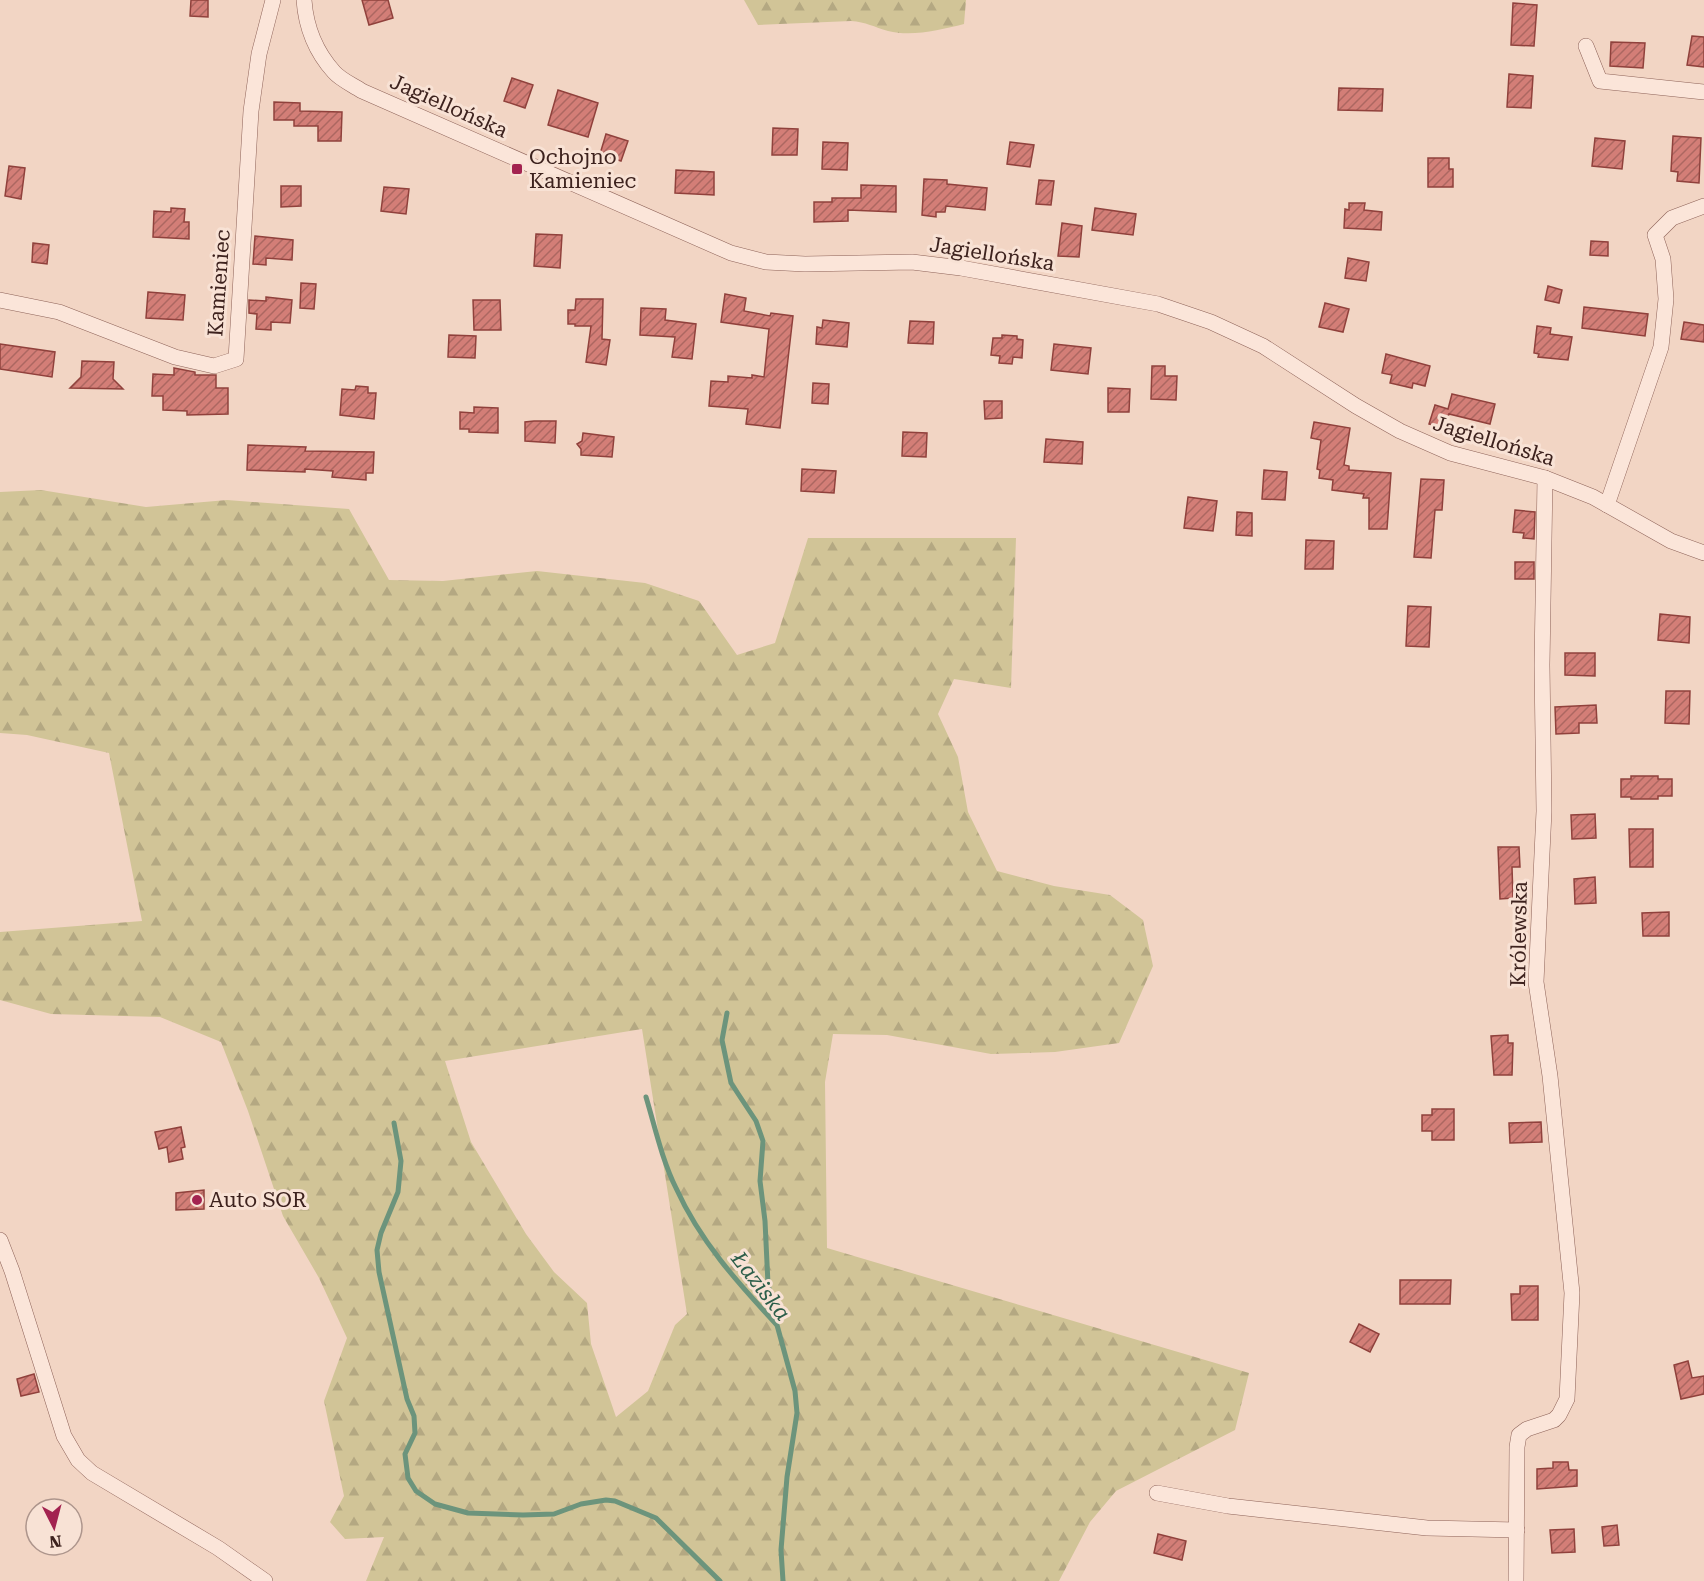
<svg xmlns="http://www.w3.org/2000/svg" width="1704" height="1581" font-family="'Roboto Serif',serif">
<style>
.forest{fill:url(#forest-firs);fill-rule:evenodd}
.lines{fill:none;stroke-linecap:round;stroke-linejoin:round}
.stream{stroke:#6c947c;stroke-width:5}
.building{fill:url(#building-hatch);stroke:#90413c;stroke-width:1.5}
.street-casing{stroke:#8e6359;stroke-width:16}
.street{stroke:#fbe5d9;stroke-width:15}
.poi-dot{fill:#a32350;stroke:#f8e2d5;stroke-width:2}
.labels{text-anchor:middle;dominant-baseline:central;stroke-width:6;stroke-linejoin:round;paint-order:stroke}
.street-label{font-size:21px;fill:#3d221e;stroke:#f8e2d5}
.poi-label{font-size:21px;fill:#3d221e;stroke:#f8e2d5;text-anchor:start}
.water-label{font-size:22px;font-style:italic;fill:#2c5e4a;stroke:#f8e2d5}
</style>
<defs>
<pattern id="forest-firs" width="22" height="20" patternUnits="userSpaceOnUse" patternTransform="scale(1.5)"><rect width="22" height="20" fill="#d1c497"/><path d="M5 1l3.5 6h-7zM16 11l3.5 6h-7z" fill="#b4a882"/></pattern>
<pattern id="building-hatch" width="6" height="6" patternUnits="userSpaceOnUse" patternTransform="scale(1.5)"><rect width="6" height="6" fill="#d37e77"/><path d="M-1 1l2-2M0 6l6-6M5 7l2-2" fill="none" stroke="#ac6761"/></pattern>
</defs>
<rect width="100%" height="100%" fill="#f2d5c4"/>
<g class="forest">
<path d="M744,0H966L964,24C940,30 912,37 888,31C874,27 866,22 851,21L758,25Z"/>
<path d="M41,490L146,507L227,500L349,509L389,580L443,581L537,571L645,583L699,601L737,655L775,643L808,538H1016L1011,688L954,679L938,714L958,757L968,812L997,871L1054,886L1110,895L1143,920L1153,966L1119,1043L1055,1052L991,1054L887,1035L833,1034L825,1082L827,1248L1249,1373L1235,1430L1116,1491L1090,1522L1059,1581H366L384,1537L345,1539L330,1522L344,1496L324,1401L347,1338L319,1278L283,1216L248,1111L221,1042L160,1017L51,1014L0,1000V932L142,921L109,753L27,735L0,733V492ZM642,1029L687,1314L675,1325L648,1391L616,1417L591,1344L587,1303L554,1272L526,1234L471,1142L445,1061Z"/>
</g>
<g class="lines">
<g class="stream">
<polyline points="727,1013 722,1040 731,1083 756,1121 763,1141 760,1181 765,1221 768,1284 777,1325 795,1391 797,1413 787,1477 781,1550 783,1581"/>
<path d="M646,1097C655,1127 662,1160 676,1188C700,1241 737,1282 776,1324"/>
<polyline points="394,1123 401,1161 398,1192 381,1233 377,1250 379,1272 407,1399 414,1416 415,1433 405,1454 408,1478 416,1491 435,1504 468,1513 523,1515 554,1514 581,1504 606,1500 615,1501 656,1518 720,1581"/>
</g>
</g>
<g class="building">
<polygon points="191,0 208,0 208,17 190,16"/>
<polygon points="362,0 388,0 393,18 369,25"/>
<polygon points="1513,3 1537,5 1534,46 1511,45"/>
<polygon points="1692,36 1704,37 1704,67 1687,65"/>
<polygon points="1611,42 1645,43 1643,68 1610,66"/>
<polygon points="1509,74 1533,76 1531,108 1507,107"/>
<polygon points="512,78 533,85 525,108 504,101"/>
<polygon points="1339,88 1383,89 1382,111 1338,110"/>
<polygon points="558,90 598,103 588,137 548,125"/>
<polygon points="274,102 300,103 300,111 342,112 341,141 318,141 318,126 294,126 294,120 274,120"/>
<polygon points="773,128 798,129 797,155 772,155"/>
<polygon points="606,134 628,141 621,161 600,154"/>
<polygon points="1673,136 1701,138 1699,183 1677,181 1678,172 1671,171"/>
<polygon points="1595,138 1625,141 1622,169 1592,166"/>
<polygon points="823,142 848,143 847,170 822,169"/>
<polygon points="1010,142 1034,145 1030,167 1007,164"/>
<polygon points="1428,158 1449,158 1449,169 1453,169 1453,187 1428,187"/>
<polygon points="9,166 25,168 21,199 5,196"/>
<polygon points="676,170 714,172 714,195 675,193"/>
<polygon points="924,179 947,180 947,184 987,188 985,210 946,206 945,212 936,212 936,217 922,215"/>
<polygon points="1039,180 1054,181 1051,205 1036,204"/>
<polygon points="861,185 896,186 896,212 848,210 848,221 814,222 814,202 832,202 832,198 861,198"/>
<polygon points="281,186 301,186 301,206 281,207"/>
<polygon points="384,187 409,189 406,214 381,211"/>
<polygon points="1349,203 1365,203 1364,210 1382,212 1381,230 1344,228 1345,209 1349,210"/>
<polygon points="171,208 185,209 184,222 189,222 189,239 153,237 154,211 171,212"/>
<polygon points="1095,208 1136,214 1133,235 1092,230"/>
<polygon points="1062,223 1082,226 1079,257 1058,256"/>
<polygon points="536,234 562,235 560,268 534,266"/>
<polygon points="255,236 293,240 292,260 266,258 266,265 253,264"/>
<polygon points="1591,241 1608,242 1608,256 1590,255"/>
<polygon points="33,243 49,245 47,264 32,262"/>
<polygon points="1348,258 1369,262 1366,281 1345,278"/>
<polygon points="301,283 316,284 314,309 300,308"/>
<polygon points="1548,286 1562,290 1559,303 1545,300"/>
<polygon points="148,292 185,295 183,320 146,318"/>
<polygon points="725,294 746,298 744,311 770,316 771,313 793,316 780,428 746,424 748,409 709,406 711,381 728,382 728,376 752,378 752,375 764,377 769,329 721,322"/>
<polygon points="266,297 292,300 290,323 271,322 271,330 256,329 257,314 249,313 249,300 266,301"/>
<polygon points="576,299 603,299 602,339 610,340 606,365 586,362 591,326 575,326 575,324 568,324 568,310 575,310"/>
<polygon points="473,300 500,300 501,330 474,330"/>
<polygon points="1325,303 1349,309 1343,332 1319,327"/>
<polygon points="1584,307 1648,314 1645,336 1582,328"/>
<polygon points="641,308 666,309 665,320 696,324 692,359 672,357 675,337 640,335"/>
<polygon points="823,320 849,323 847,347 816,344 817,327 822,328"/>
<polygon points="910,321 934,322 933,344 908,343"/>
<polygon points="1684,322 1704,325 1704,342 1681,339"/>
<polygon points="1537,326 1551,328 1550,334 1572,337 1568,360 1538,357 1539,354 1534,353"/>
<polygon points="449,335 476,336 475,358 448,357"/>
<polygon points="1002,335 1017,336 1017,339 1023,340 1022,358 1013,357 1012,364 999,363 1000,356 991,355 993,338 1002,338"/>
<polygon points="0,344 55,352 52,377 0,369"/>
<polygon points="1054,344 1091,348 1088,374 1051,370"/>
<polygon points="1386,354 1430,366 1425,386 1413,383 1412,388 1390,383 1392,375 1382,373"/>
<polygon points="82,361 114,362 113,379 123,389 70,388 81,377"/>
<polygon points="1152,366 1165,366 1165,376 1177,376 1176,400 1151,399"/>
<polygon points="174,368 195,372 195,375 216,375 216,388 228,388 228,414 187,415 187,411 163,410 163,396 152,396 153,374 174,375"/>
<polygon points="813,383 829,384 828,404 812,403"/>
<polygon points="356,386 368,387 368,393 376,393 374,419 340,415 342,389 355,390"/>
<polygon points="1108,388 1130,389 1129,412 1108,412"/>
<polygon points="1452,394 1495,404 1490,424 1449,414 1444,428 1429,424 1435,405 1448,409"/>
<polygon points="984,401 1002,401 1002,418 985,419"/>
<polygon points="474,407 498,408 498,433 469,432 469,429 460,429 460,412 474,413"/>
<polygon points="534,421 556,421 555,443 525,441 525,422"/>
<polygon points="1314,422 1350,428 1344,465 1349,466 1349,470 1391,473 1387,529 1369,529 1369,498 1363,498 1364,494 1332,490 1333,480 1319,478 1320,470 1317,469 1321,440 1311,438"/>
<polygon points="903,432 927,433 926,457 902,456"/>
<polygon points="583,433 614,437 612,457 581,455 581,449 577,444 582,441"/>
<polygon points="1046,439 1083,442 1082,464 1044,462"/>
<polygon points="248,445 306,447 305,451 374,452 373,473 366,473 366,480 332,477 333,471 305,469 305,472 247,470"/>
<polygon points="802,469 836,471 834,493 801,491"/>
<polygon points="1264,470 1287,472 1285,500 1262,499"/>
<polygon points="1421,479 1444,480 1442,510 1435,510 1431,558 1414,557"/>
<polygon points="1188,497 1217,501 1213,531 1184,528"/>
<polygon points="1515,510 1535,512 1534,539 1523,538 1524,533 1513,532"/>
<polygon points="1237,512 1252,513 1252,536 1236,535"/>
<polygon points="1306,540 1334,541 1333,569 1305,569"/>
<rect x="1515" y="562" width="19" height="17"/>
<polygon points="1408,606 1431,607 1429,647 1406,646"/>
<polygon points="1660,614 1690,617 1689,643 1658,640"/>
<polygon points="1565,653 1595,653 1595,676 1565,675"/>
<polygon points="1666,691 1690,691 1689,724 1665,723"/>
<polygon points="1596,705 1597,723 1579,723 1579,733 1556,734 1555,707"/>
<polygon points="1631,776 1658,776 1658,779 1672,779 1672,796 1658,796 1658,799 1631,799 1631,797 1621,797 1621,779 1631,779"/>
<polygon points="1595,814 1596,838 1572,839 1571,815"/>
<polygon points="1629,829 1653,829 1653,867 1630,867"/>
<polygon points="1498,847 1519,847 1520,867 1512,867 1513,898 1500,899"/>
<polygon points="1595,877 1596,903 1575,904 1574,879"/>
<polygon points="1669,912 1669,936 1643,936 1642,913"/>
<polygon points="1508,1035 1508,1043 1513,1043 1512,1075 1494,1075 1491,1036"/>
<polygon points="1432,1109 1454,1109 1454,1140 1432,1140 1432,1131 1422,1131 1422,1115 1432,1115"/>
<polygon points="1541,1122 1542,1142 1510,1143 1509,1123"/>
<polygon points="181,1127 185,1147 181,1148 183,1159 169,1162 167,1147 159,1149 155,1132"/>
<polygon points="204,1190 204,1209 176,1210 176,1193"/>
<polygon points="1400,1280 1451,1280 1450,1304 1400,1304"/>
<polygon points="1520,1286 1538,1286 1538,1320 1512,1320 1511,1294 1520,1294"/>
<polygon points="1359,1324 1379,1334 1370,1352 1350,1342"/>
<polygon points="1688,1361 1692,1378 1704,1376 1704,1394 1681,1399 1674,1365"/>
<polygon points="34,1374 39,1392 21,1396 17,1379"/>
<polygon points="1553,1462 1568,1462 1569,1470 1577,1470 1577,1486 1537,1489 1537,1469 1553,1468"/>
<polygon points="1617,1525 1619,1545 1604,1546 1602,1527"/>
<polygon points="1574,1529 1575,1552 1552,1553 1550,1530"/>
<polygon points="1158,1534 1186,1541 1182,1560 1154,1553"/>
</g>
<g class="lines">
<g class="street-casing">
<g id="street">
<path d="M304,0C306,28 315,51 334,72C341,80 353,85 362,91L731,253L766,262L805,264L912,262L961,268L1158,304L1211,322L1263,346L1356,406L1400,431L1450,453L1545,478L1593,497L1671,541L1704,553"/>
<polyline points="1586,46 1600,81 1704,92"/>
<polyline points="0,300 59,312 175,357 214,366 236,359 251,111 259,54 273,0"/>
<polyline points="1607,505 1661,347 1666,299 1663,259 1655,235 1672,218 1704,206"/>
<polyline points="0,1240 12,1271 64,1436 78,1460 92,1473 218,1548 265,1581"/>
<polyline points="1157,1493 1228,1506 1427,1528 1517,1530"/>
<polyline points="1516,1581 1517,1447 1519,1435 1527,1429 1554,1420 1559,1415 1567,1399 1572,1293 1550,1076 1536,982 1544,811 1542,665 1545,478"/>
</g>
</g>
<use href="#street" class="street"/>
</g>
<g class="poi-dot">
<rect x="511" y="163" width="12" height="12" rx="3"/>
<circle cx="197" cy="1200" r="6"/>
</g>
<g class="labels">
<g class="street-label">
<text transform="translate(449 106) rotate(24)">Jagiellońska</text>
<text transform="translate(992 254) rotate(9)">Jagiellońska</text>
<text transform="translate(219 283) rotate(-86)">Kamieniec</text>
<text transform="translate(1494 441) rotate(17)">Jagiellońska</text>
<text transform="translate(1519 934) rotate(-89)">Królewska</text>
</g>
<g class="poi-label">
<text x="529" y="157">Ochojno<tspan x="529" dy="24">Kamieniec</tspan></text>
<text x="209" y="1200">Auto SOR</text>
</g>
<g class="water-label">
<text transform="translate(761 1286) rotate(52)">Łaziska</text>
</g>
</g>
<g transform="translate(54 1527) rotate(174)"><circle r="28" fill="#f8e2d5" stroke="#ad958c" stroke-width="1.5"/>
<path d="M0-4.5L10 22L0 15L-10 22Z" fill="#a32350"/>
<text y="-9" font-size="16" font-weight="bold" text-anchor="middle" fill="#3d221e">N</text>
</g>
</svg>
